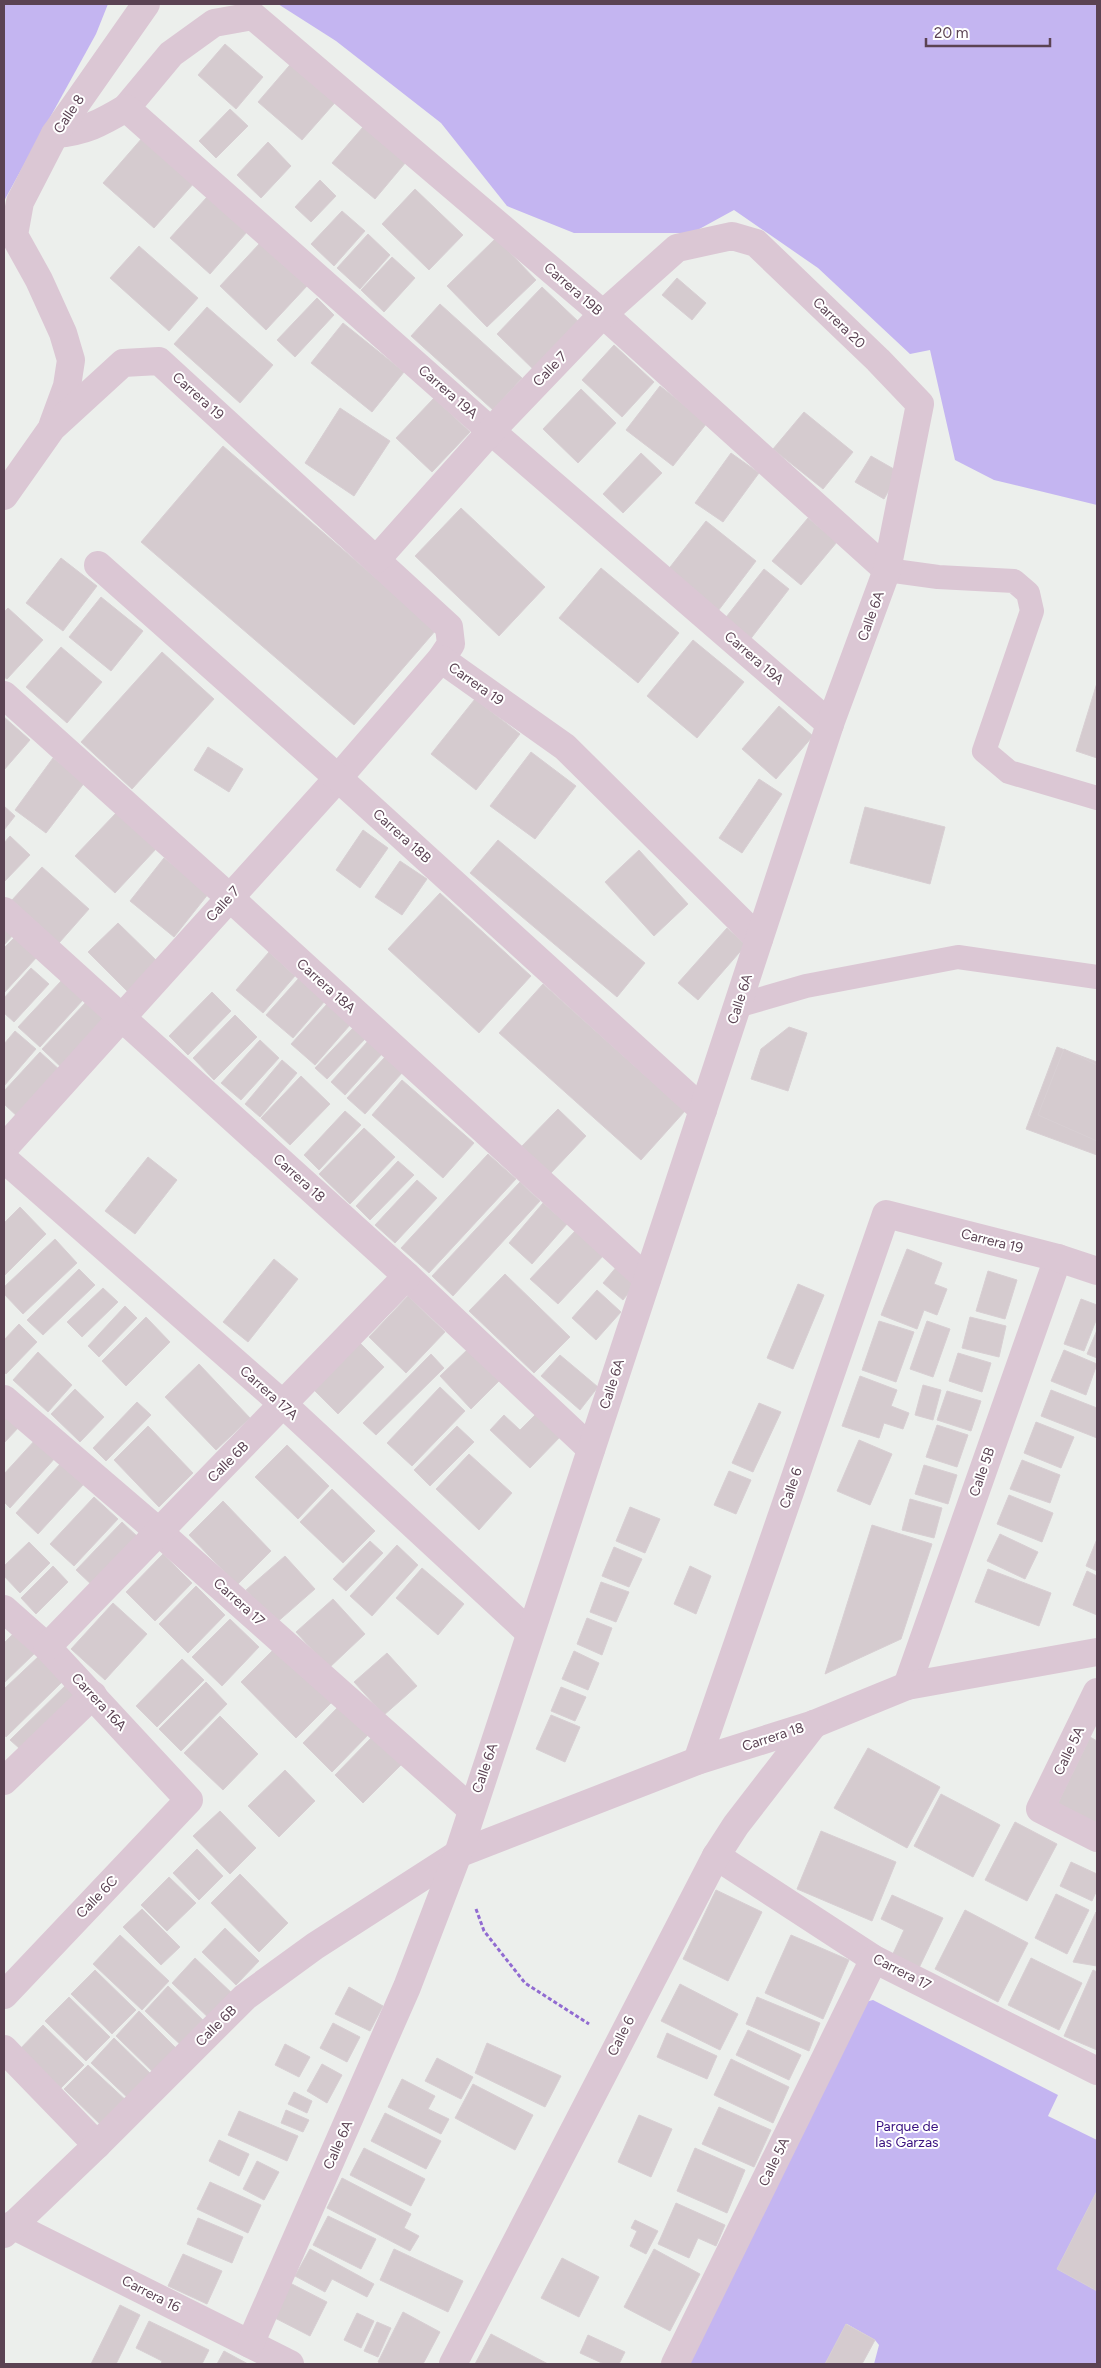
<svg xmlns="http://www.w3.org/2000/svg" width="1101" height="2368" font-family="Figtree,sans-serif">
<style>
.green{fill:#c4b5f1}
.building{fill:#d5cbcf;stroke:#d8cfd3}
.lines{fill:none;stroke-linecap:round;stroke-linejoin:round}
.path{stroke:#916bd1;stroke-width:3;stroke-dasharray:4 2.5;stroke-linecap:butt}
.lane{stroke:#dbc7d4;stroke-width:24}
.street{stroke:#dbc7d4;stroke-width:28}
.labels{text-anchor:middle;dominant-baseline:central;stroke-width:4;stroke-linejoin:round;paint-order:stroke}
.street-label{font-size:14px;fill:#5b4353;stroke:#fff}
.park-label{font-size:14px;fill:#381080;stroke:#fff}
</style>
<rect width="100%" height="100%" fill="#ecefec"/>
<g class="green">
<polygon points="4,4 108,4 96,34 4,201"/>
<polygon points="278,4 1097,4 1097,505 994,480 955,460 930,350 910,354 818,268 734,210 692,233 574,233 507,206 441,123 336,41"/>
<polygon points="873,2000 1058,2095 1048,2116 1097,2140 1097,2364 874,2364 879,2345 875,2340 847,2324 825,2364 681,2364 858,2004"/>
</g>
<g class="building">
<polygon points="225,44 263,77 236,109 198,75"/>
<polygon points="295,59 339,98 302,140 258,102"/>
<polygon points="230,109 248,126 216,158 199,141"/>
<polygon points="363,127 406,162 375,199 332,163"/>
<polygon points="143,137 195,182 154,228 103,183"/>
<polygon points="268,142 291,166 261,198 237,175"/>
<polygon points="320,180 336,196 311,222 295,207"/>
<polygon points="415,189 463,235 429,270 382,224"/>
<polygon points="207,197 247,232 210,274 170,238"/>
<polygon points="342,211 365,231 334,266 311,244"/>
<polygon points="368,234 390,255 360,289 337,268"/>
<polygon points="496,238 536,280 487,327 447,286"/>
<polygon points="260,243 307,286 266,330 220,286"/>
<polygon points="139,246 198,298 169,331 110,278"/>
<polygon points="392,257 415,278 384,312 361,290"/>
<polygon points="677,278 706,303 692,320 662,295"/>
<polygon points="542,287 582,325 537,373 497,334"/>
<polygon points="317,298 334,315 295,357 277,340"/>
<polygon points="440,304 522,378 493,410 411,336"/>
<polygon points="207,307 273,365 240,403 174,344"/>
<polygon points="343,323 404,372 372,412 311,363"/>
<polygon points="614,345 654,382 622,417 582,380"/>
<polygon points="660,386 707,423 673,466 626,430"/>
<polygon points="581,389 616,423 578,463 543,429"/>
<polygon points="434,398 470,432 432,472 396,438"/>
<polygon points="340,408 390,441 354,496 305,463"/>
<polygon points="804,412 853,452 823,489 773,449"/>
<polygon points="223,446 436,630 354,725 141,542"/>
<polygon points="641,453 662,473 623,513 603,494"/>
<polygon points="731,453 759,473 723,522 695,503"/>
<polygon points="871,456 899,472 884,499 855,482"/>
<polygon points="461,508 545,587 499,636 415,556"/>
<polygon points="808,518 837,542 801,585 772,561"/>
<polygon points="706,521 756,561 718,611 667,571"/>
<polygon points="61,558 97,586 63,631 26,603"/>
<polygon points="601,568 679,633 638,683 559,618"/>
<polygon points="764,569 789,589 749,641 723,621"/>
<polygon points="101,597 143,631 111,671 69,637"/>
<polygon points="8,608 43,640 7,679 4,677 4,612"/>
<polygon points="693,640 744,682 697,738 647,696"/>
<polygon points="61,647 102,682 67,723 26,687"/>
<polygon points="162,652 214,699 132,789 81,742"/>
<polygon points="1097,683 1097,758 1076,751"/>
<polygon points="475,699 520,734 476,790 431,754"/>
<polygon points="779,706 813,736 776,779 742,749"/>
<polygon points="4,717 30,740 4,770"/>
<polygon points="208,747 243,769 229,792 194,770"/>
<polygon points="531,752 576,786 535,839 490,806"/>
<polygon points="53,758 85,782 46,833 15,810"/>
<polygon points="759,779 782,794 742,853 719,838"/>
<polygon points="4,806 15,816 4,830"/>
<polygon points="865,807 945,827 930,884 850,863"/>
<polygon points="117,812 156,849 115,893 75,856"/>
<polygon points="363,830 388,848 360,888 336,870"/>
<polygon points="10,836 30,855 4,882 4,843"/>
<polygon points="498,840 645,963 617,997 470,873"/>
<polygon points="639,850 688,904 654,936 605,882"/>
<polygon points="164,858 209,893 174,937 130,901"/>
<polygon points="400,861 427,879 402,915 375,897"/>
<polygon points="42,867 89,909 59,943 12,900"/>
<polygon points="440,893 531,976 479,1033 388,949"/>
<polygon points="118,923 160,964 129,993 88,952"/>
<polygon points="4,924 14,934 4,945"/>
<polygon points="727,928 746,945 698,1000 678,983"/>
<polygon points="16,936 37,957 4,993 4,948"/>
<polygon points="269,952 295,976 263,1013 236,990"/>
<polygon points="31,968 49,984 14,1022 4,1013 4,998"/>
<polygon points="299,978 325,1001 293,1038 266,1015"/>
<polygon points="62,980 83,1000 40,1047 18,1027"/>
<polygon points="543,984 685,1111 641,1160 499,1033"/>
<polygon points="212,992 231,1011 188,1055 169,1036"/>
<polygon points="86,1002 107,1023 64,1070 42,1049"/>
<polygon points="327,1004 350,1025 315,1065 291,1044"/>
<polygon points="235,1015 257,1037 214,1080 193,1058"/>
<polygon points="789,1027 807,1033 788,1091 751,1079 761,1049"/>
<polygon points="353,1028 365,1039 327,1079 315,1068"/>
<polygon points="15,1031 36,1049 4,1086 4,1044"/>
<polygon points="260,1040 279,1058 241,1100 221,1083"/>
<polygon points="368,1041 382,1054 345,1095 331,1082"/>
<polygon points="1057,1047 1097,1062 1097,1155 1026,1129"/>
<polygon points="1064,1049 1097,1065 1097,1141 1038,1115"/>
<polygon points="40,1052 62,1072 20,1119 4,1104 4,1091"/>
<polygon points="385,1057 402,1073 365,1114 347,1098"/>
<polygon points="282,1060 297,1073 260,1117 245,1104"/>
<polygon points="301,1076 330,1104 290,1145 261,1118"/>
<polygon points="402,1080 474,1143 443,1178 372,1115"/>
<polygon points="558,1109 586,1136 550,1174 522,1146"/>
<polygon points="345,1111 361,1125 319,1170 304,1155"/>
<polygon points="364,1128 395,1157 350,1204 319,1174"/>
<polygon points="488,1154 516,1179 429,1273 401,1248"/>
<polygon points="148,1157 177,1180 135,1234 105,1211"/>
<polygon points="398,1161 414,1175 370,1220 356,1206"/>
<polygon points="417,1180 437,1198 395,1243 375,1225"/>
<polygon points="520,1182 540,1201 453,1296 432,1276"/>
<polygon points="543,1203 567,1224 532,1264 509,1243"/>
<polygon points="20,1207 46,1234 4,1276 4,1223"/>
<polygon points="576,1230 604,1255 558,1304 530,1279"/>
<polygon points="55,1239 77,1263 23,1314 4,1294 4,1287"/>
<polygon points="907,1249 942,1263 934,1284 947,1289 937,1315 924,1310 917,1329 881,1315"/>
<polygon points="274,1259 298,1279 248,1342 223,1322"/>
<polygon points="618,1265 638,1281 623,1300 603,1283"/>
<polygon points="79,1269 95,1285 43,1335 27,1320"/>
<polygon points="988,1271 1017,1280 1005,1319 976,1311"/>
<polygon points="505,1274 570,1337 534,1373 469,1311"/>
<polygon points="798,1284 824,1295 793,1369 767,1358"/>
<polygon points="103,1288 118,1302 82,1337 67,1322"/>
<polygon points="597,1290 621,1312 596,1340 572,1318"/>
<polygon points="408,1296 445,1332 406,1373 369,1337"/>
<polygon points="1081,1299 1097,1305 1097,1318 1084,1351 1064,1344"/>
<polygon points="125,1306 137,1318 99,1357 88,1346"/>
<polygon points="146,1317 170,1342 126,1386 102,1361"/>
<polygon points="970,1317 1006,1326 999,1357 962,1348"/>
<polygon points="879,1321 914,1332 896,1382 862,1370"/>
<polygon points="927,1321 950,1329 933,1377 910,1369"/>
<polygon points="19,1324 37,1342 6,1374 4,1372 4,1340"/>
<polygon points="1097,1330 1097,1358 1087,1354"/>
<polygon points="358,1341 384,1367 338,1414 312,1388"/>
<polygon points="468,1349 499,1381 471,1409 440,1376"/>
<polygon points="1064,1350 1097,1364 1086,1395 1051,1381"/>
<polygon points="38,1352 72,1385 48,1412 13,1380"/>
<polygon points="958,1353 991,1363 982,1392 949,1381"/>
<polygon points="431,1354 444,1368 376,1435 363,1423"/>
<polygon points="560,1355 598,1387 580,1410 541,1376"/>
<polygon points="199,1364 250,1418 216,1450 165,1397"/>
<polygon points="860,1376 897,1390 891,1406 909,1413 903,1429 884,1423 879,1438 842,1426"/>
<polygon points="923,1385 941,1390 933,1420 915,1415"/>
<polygon points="440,1387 465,1411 412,1466 387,1443"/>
<polygon points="75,1389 104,1417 80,1442 51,1414"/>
<polygon points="1051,1390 1097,1408 1097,1438 1041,1416"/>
<polygon points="947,1391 981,1401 971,1431 937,1420"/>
<polygon points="137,1402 151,1415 106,1461 93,1448"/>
<polygon points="759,1403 781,1412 753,1472 732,1463"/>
<polygon points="4,1412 19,1427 4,1443"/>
<polygon points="537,1413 561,1436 530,1468 490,1430 504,1415 520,1430"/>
<polygon points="1036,1422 1074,1437 1061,1468 1024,1453"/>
<polygon points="937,1425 968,1435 957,1467 926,1457"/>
<polygon points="148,1426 193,1473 159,1507 114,1460"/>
<polygon points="457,1426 474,1442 430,1486 414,1470"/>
<polygon points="36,1439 56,1457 10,1508 4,1502 4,1474"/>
<polygon points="859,1440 892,1454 870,1505 837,1491"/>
<polygon points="287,1445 329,1486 298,1519 255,1477"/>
<polygon points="469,1454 512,1493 479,1530 436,1489"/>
<polygon points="1022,1460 1060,1475 1050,1503 1010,1489"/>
<polygon points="61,1463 83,1485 38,1534 16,1513"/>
<polygon points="924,1465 957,1475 948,1504 915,1494"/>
<polygon points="729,1471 751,1480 736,1514 714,1505"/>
<polygon points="332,1489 375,1531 343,1563 300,1522"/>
<polygon points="1009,1495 1053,1513 1042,1542 997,1524"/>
<polygon points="94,1497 118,1519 74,1566 50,1544"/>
<polygon points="910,1499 942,1508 934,1538 902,1530"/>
<polygon points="223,1501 271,1551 237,1585 189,1535"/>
<polygon points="630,1507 660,1519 645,1553 616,1541"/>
<polygon points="122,1522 139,1538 94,1587 76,1570"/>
<polygon points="872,1525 932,1544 901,1639 825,1674"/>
<polygon points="1000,1534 1038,1552 1025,1579 987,1561"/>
<polygon points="1097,1539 1097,1571 1086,1566"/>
<polygon points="370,1541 383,1553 346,1591 333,1579"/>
<polygon points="29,1542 50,1563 20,1593 4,1576 4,1566"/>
<polygon points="397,1545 418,1565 372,1616 350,1596"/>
<polygon points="614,1547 642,1559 629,1587 602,1576"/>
<polygon points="163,1554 192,1583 155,1621 126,1592"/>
<polygon points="285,1556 315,1589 275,1624 246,1590"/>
<polygon points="53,1566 68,1582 36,1614 21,1598"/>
<polygon points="690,1566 711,1576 696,1614 674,1604"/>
<polygon points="422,1568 464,1604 438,1635 396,1598"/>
<polygon points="988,1569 1051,1593 1039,1626 975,1602"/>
<polygon points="1087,1571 1097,1576 1097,1615 1073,1605"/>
<polygon points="601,1582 629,1592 616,1622 590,1612"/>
<polygon points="196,1586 225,1615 188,1653 159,1624"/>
<polygon points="333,1599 365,1634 329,1668 296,1632"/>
<polygon points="113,1603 147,1634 105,1680 71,1649"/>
<polygon points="587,1618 612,1628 602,1655 577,1644"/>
<polygon points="230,1619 259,1647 222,1686 192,1657"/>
<polygon points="16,1631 36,1652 4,1683 4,1643"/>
<polygon points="278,1645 333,1701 296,1738 241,1682"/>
<polygon points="574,1651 599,1663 588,1690 562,1679"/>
<polygon points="387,1653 417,1686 384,1715 354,1682"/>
<polygon points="39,1656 63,1681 6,1737 4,1734 4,1689"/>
<polygon points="182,1659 204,1680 157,1727 136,1706"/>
<polygon points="206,1682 227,1704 181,1751 159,1729"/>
<polygon points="67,1684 80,1700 28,1756 10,1740"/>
<polygon points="561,1687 586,1697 575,1721 551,1711"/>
<polygon points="340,1705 369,1734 332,1772 303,1743"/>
<polygon points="551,1715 580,1727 565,1762 536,1749"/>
<polygon points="220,1716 258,1754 223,1790 184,1753"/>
<polygon points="372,1737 401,1765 363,1803 335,1775"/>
<polygon points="1090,1737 1097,1741 1097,1825 1057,1805"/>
<polygon points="868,1748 940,1787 907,1848 834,1808"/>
<polygon points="285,1770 315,1801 279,1837 248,1806"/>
<polygon points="941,1794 1000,1825 973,1877 914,1846"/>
<polygon points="220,1811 256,1848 230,1874 193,1836"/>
<polygon points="1015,1822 1057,1844 1027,1901 985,1880"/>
<polygon points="821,1831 896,1862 872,1921 797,1889"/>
<polygon points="197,1849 223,1876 199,1900 173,1873"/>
<polygon points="1071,1862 1097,1874 1097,1890 1092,1901 1060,1886"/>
<polygon points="240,1874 288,1923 259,1952 211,1903"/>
<polygon points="169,1877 196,1903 167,1931 141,1905"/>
<polygon points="716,1890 762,1912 728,1981 683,1959"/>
<polygon points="1056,1894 1089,1910 1067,1954 1035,1938"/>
<polygon points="892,1895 943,1918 918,1970 891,1958 904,1930 881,1919"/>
<polygon points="142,1909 180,1947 161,1965 123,1927"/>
<polygon points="965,1910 1028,1943 998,2002 935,1969"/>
<polygon points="1096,1912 1097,1966 1073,1962"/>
<polygon points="225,1928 259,1961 236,1985 202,1952"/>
<polygon points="120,1935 169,1981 142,2010 93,1964"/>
<polygon points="791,1935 849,1960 823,2019 765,1993"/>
<polygon points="195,1958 236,1997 213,2022 172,1983"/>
<polygon points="1031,1958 1082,1983 1059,2030 1008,2005"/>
<polygon points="95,1970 136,2010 112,2034 71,1994"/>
<polygon points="1093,1970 1097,1972 1097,2050 1064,2036"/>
<polygon points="680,1984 738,2014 720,2050 661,2021"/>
<polygon points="168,1986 209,2026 186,2050 145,2011"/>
<polygon points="349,1987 383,2006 370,2031 335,2014"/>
<polygon points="69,1997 110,2037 86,2061 45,2021"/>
<polygon points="757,1997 820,2023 809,2051 746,2024"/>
<polygon points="139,2011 180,2052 157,2076 116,2036"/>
<polygon points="333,2023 360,2037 347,2062 320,2048"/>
<polygon points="43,2025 84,2065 60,2089 19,2050"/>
<polygon points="748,2030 801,2055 789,2080 736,2055"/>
<polygon points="667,2033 717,2056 707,2079 657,2057"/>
<polygon points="114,2038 155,2078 132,2102 91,2063"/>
<polygon points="487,2043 561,2076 545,2107 475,2073"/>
<polygon points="285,2044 310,2057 299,2077 275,2065"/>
<polygon points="437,2058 473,2077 461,2099 425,2081"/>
<polygon points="731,2059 789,2087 773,2123 714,2095"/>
<polygon points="322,2064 342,2075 327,2103 307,2091"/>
<polygon points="88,2065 130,2104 105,2129 64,2089"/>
<polygon points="402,2079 435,2096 428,2109 449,2119 441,2134 388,2107"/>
<polygon points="473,2084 533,2115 515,2150 455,2118"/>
<polygon points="294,2092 312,2101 307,2113 288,2104"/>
<polygon points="719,2107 771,2130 754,2167 702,2144"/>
<polygon points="286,2110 309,2120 303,2132 281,2123"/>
<polygon points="239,2111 298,2136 287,2161 228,2135"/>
<polygon points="385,2113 441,2141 426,2169 371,2141"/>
<polygon points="639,2115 672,2129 651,2177 618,2162"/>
<polygon points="219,2140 249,2154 239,2176 209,2161"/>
<polygon points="364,2148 425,2179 411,2206 350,2175"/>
<polygon points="695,2148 745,2170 727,2213 677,2191"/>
<polygon points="257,2161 279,2172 264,2200 243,2189"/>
<polygon points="342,2178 411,2214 404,2228 419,2236 410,2251 327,2208"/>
<polygon points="210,2182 261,2205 248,2233 197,2209"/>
<polygon points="1097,2191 1097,2291 1057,2269"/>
<polygon points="676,2203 725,2225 716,2246 698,2238 689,2258 658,2244"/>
<polygon points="328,2216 376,2239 361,2269 313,2245"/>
<polygon points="198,2218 243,2237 232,2263 187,2244"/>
<polygon points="635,2220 658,2231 646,2254 630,2246 637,2231 631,2228"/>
<polygon points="310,2249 374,2284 367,2297 332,2279 325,2292 295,2276"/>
<polygon points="394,2249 463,2281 448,2312 380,2280"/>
<polygon points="654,2249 700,2274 670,2331 624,2307"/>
<polygon points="183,2254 222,2271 207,2304 168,2286"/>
<polygon points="562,2258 599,2277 579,2317 541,2298"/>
<polygon points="290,2283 327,2302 310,2336 273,2317"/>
<polygon points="120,2305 140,2315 116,2364 91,2364"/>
<polygon points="403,2312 440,2332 423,2364 383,2364 378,2362"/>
<polygon points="357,2313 374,2321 361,2348 344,2340"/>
<polygon points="149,2321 209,2350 202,2364 161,2364 162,2361 136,2348"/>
<polygon points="377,2322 391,2328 378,2357 364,2351"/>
<polygon points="846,2324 875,2340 862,2364 825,2364"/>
<polygon points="491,2334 548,2364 475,2364"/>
<polygon points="588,2335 625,2352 619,2364 604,2364 580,2353"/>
<polygon points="224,2351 248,2364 217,2364"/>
</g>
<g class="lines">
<polyline class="path" points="476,1909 484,1931 525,1983 589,2024"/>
<g class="lane">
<polyline points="887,570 938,577 1014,581 1028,593 1032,611 984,751 1009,772 1097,798"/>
<polyline points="737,1006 806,986 958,957 1097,977"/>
</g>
<g class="street">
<polyline points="126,108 171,54 214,23 253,16 603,314 887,570"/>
<path d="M55,134C84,132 101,123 126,108L491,431L830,724"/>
<polyline points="53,424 67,386 71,360 63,333 39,280 14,235 20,202 55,134 146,4"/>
<polyline points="4,496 52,428 123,363 159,361 449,627 451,644 441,659 338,778 4,1148"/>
<polyline points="98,565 338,778 703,1110"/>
<polyline points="441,659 565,747 759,939"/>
<polyline points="4,695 229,897 647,1279"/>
<polyline points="4,911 407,1276 591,1449"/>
<polyline points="4,1159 284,1405 530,1633"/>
<polyline points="4,1399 158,1531 471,1809"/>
<polyline points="4,1609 47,1647 189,1800 4,1995"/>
<polyline points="47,1647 407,1276"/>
<polyline points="907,1686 1058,1258"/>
<polyline points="1097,1692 1040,1809 1097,1838"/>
<polyline points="697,1761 886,1214 1058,1258 1097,1271"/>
<polyline points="4,1781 93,1695"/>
<polyline points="716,1856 874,1959 1097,2071"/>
<polyline points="4,2049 97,2145"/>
<polyline points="12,2225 290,2364"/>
<polyline points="4,2234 97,2145 245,1997 315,1946 458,1854 697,1761 814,1724 907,1686 1097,1652"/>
<polyline points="250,2344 407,1987 458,1854 830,724 887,570 920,404 878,360 756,243 732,236 677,248 603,314 491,431 377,559"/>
<polyline points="453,2364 716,1856 736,1825 814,1724"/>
<polyline points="675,2364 874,1959"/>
</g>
</g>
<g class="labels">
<g class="street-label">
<text transform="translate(69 114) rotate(-56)">Calle 8</text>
<text transform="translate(573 289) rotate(41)">Carrera 19B</text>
<text transform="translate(839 323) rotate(44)">Carrera 20</text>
<text transform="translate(550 369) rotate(-46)">Calle 7</text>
<text transform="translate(448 392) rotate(41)">Carrera 19A</text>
<text transform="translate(198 396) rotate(42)">Carrera 19</text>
<text transform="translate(871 616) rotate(-70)">Calle 6A</text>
<text transform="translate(754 658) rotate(41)">Carrera 19A</text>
<text transform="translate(476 684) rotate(35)">Carrera 19</text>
<text transform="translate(402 836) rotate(42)">Carrera 18B</text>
<text transform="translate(223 904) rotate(-48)">Calle 7</text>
<text transform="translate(326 986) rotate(42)">Carrera 18A</text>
<text transform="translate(740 999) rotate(-72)">Calle 6A</text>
<text transform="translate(299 1178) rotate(42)">Carrera 18</text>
<text transform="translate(992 1241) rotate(14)">Carrera 19</text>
<text transform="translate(612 1384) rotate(-72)">Calle 6A</text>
<text transform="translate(269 1393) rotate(42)">Carrera 17A</text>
<text transform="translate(228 1462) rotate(-45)">Calle 6B</text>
<text transform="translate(982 1472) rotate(-71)">Calle 5B</text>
<text transform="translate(791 1488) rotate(-71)">Calle 6</text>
<text transform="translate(239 1602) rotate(42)">Carrera 17</text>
<text transform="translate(99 1702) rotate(47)">Carrera 16A</text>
<text transform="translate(773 1737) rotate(-18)">Carrera 18</text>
<text transform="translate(1069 1751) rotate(-64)">Calle 5A</text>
<text transform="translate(485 1768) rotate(-71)">Calle 6A</text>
<text transform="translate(97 1897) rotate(-46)">Calle 6C</text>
<text transform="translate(902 1972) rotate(27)">Carrera 17</text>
<text transform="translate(216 2026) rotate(-45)">Calle 6B</text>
<text transform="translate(621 2036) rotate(-63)">Calle 6</text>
<text transform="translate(338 2145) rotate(-66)">Calle 6A</text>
<text transform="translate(774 2162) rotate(-64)">Calle 5A</text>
<text transform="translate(151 2294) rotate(27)">Carrera 16</text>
</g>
<g class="park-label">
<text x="907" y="2126">Parque de<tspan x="907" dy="16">las Garzas</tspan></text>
</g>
</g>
<rect width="1101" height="2368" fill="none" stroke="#5b4353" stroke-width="10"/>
<path d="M926 38v8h124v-8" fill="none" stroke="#5b4353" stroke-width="2.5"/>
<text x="934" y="38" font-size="15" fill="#5b4353" stroke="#ffffff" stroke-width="4" paint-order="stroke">20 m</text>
</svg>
